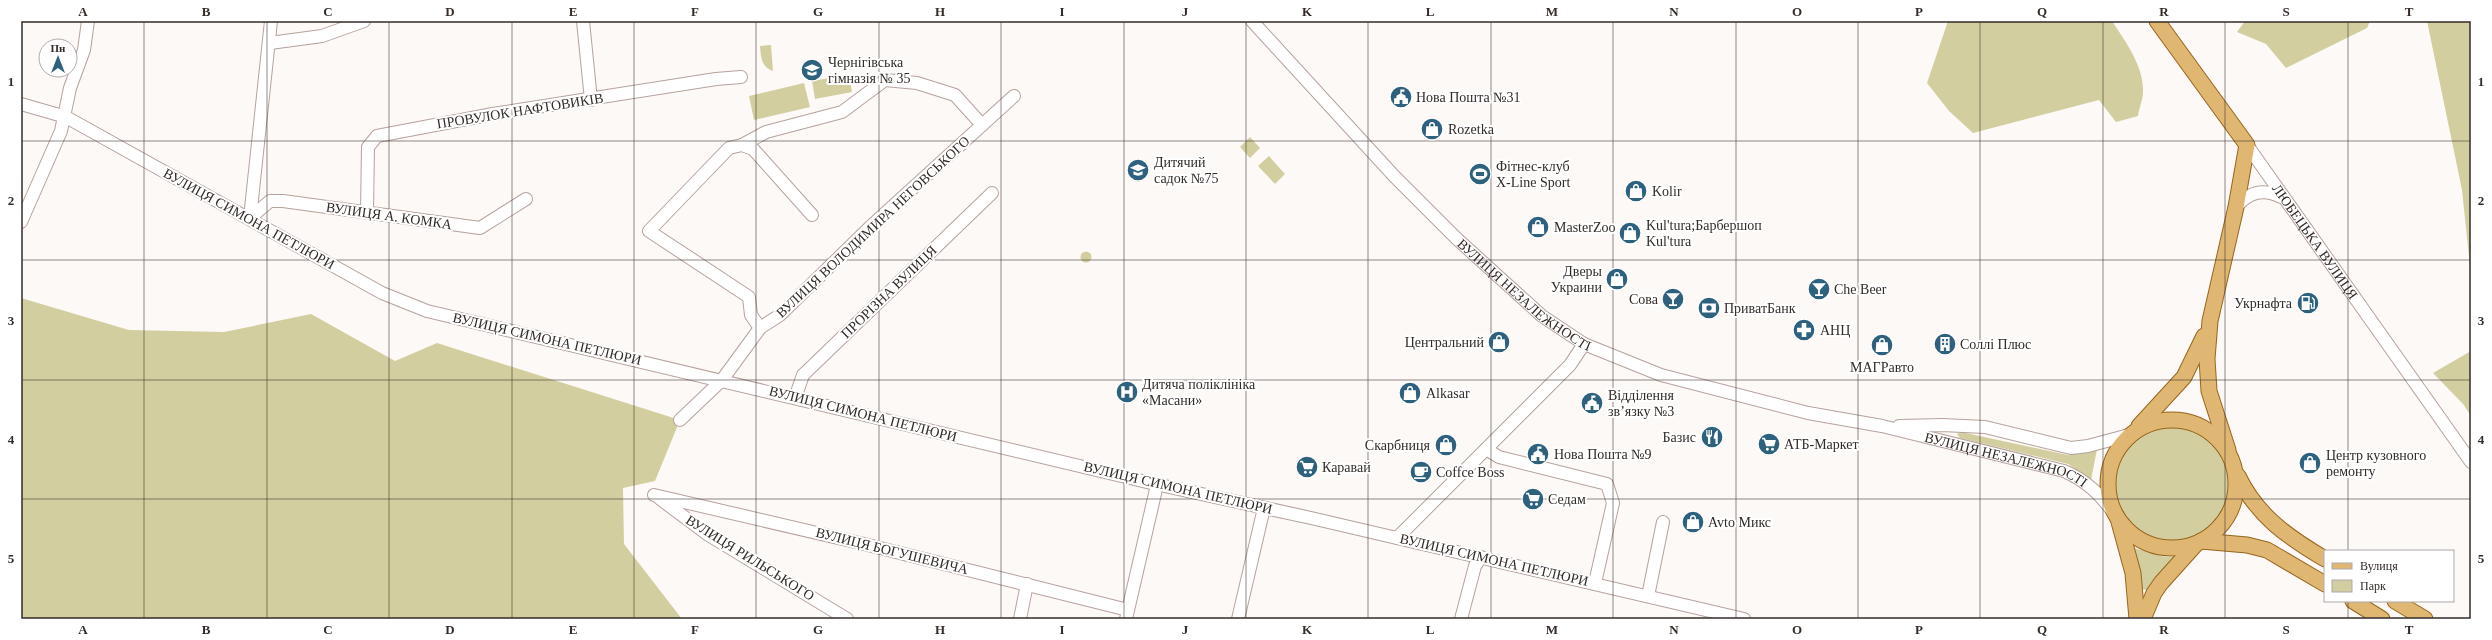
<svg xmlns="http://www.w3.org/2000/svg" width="2492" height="640" font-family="'Times New Roman',serif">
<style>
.green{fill:#d3ce9f}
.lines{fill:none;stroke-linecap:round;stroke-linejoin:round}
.minor-casing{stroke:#b6a29c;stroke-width:14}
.major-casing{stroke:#96661c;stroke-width:17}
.minor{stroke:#fff;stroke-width:12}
.major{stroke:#e0b673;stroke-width:15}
.grid{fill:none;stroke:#332b28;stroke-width:1;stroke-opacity:0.55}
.labels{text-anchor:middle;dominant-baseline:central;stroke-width:4;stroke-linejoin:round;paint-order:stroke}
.poi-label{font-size:14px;fill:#332b28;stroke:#fff;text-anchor:start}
.street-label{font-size:14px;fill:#332b28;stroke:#fff}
.neatline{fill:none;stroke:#332b28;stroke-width:1.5}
.grid-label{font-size:13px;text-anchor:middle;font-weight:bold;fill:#332b28}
</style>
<rect width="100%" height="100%" fill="#fdf9f7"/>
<g class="green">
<path d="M1948,21H2112C2125,41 2144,66 2143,92C2143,100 2139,108 2138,116L2116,122L2099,100L1973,133L1949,111L1927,83Z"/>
<polygon points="2245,21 2370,21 2367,28 2286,68 2266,44 2237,32"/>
<polygon points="2427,21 2471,21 2471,276 2462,190"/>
<path d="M771,45L773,71C761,67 761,57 760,46Z"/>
<polygon points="849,75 852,92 815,99 812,81"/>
<polygon points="804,83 810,107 754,120 749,96"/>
<polygon points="1250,137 1260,148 1250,158 1240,147"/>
<polygon points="1269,156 1285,174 1275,184 1258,166"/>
<circle cx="1138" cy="176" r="6"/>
<circle cx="1086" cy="257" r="5.5"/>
<polygon points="21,298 129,330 224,332 311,314 395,361 437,343 680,420 655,481 623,488 624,544 682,619 21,619"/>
<polygon points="2471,351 2471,416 2463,404 2433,373"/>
<circle cx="2171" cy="484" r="57"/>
<polygon points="1961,432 2068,455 2097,449 2091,480 2068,464 1960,438 1957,434"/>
<polygon points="2134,548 2165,557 2179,557 2150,591 2142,589"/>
</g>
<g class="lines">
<g class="minor-casing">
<g id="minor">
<polyline points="583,21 591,100"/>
<path id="s1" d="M1252,21L1394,176L1456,238L1542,316L1584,344L1661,375L1808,413L1882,426L2064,471C2087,481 2101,495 2116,516"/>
<polyline points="270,43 322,36 364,21"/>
<polyline points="21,104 66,117 382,293 427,311 1151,483 1311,518 1744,619"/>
<polyline points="742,145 766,132 842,112 885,80 917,83 955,95 982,125"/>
<path id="s2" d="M2247,145L2471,462"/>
<path d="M2236,207C2249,192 2263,188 2281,197"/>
<polyline points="367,212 368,147 377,136 493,114 716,79 741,77"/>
<polyline points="250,218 270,201 283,201 480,228 526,199"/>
<polyline points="250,218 271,21"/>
<polyline points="21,222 61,131 70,88 84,50 88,21"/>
<polyline points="760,328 751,315 749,297 649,231 729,148 742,145 753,149 812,215"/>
<polyline points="795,398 803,375 992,193"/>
<polyline points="680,420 722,380 760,328 780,315 869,228 1014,96"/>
<polyline points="1899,426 1942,425 1985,427 2071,448 2088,446 2129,435"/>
<polyline points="1486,449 1499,457 1607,484 1613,503 1595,583"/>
<polyline points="654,495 864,544 1128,610"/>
<polyline points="659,498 707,534 847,619"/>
<polyline points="1397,538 1570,365 1584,344"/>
<polyline points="1648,596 1663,522"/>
<polyline points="1020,619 1027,584"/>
<polyline points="1126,619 1157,485"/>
<polyline points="1238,619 1264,508"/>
<polyline points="1461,619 1475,566 1481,557"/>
</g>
</g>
<g class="major-casing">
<g id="major">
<polyline points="2157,21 2247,145 2236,207 2210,321 2207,359 2209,391 2228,450"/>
<circle cx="2172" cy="484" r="64"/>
<polyline points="2139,426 2184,377 2204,336"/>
<path d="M2238,476C2257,516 2288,537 2325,559"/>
<polyline points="2119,522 2133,573 2137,619"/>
<polyline points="2201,541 2247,545 2267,550 2325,584"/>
<polyline points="2353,601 2382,619"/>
<polyline points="2395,601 2425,619"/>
<polyline points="2143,619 2154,593 2161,583 2196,544"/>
</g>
</g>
<use href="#minor" class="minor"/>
<use href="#major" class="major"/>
</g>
<path class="grid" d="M144,21V619M267,21V619M389,21V619M512,21V619M634,21V619M756,21V619M879,21V619M1001,21V619M1124,21V619M1246,21V619M1368,21V619M1491,21V619M1613,21V619M1736,21V619M1858,21V619M1980,21V619M2103,21V619M2225,21V619M2348,21V551M21,141H2471M21,260H2471M21,380H2471M21,499H2471M2348,601V619"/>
<defs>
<g id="school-disc" transform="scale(1.15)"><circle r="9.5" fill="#2d617d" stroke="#fff"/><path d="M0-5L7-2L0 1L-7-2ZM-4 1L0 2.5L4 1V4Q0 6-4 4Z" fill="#fff"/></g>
<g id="civic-disc" transform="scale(1.15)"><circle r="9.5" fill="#2d617d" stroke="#fff"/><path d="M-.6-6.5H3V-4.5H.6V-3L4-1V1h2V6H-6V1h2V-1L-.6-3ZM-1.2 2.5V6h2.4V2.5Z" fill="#fff"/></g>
<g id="shop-disc" transform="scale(1.15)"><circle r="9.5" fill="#2d617d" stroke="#fff"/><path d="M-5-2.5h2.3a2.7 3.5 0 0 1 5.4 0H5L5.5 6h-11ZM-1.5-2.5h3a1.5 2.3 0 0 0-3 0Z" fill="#fff"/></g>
<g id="stadium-disc" transform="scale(1.15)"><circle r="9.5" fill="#2d617d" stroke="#fff"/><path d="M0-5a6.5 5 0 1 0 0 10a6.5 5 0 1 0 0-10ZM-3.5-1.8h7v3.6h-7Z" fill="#fff"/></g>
<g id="bar-disc" transform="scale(1.15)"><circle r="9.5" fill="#2d617d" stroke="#fff"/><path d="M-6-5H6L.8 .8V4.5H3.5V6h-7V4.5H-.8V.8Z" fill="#fff"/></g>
<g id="fuel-disc" transform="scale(1.15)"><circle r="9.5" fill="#2d617d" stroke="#fff"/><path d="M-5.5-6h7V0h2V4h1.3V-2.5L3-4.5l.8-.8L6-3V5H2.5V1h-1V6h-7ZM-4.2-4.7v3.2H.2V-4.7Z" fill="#fff"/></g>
<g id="bank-disc" transform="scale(1.15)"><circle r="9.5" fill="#2d617d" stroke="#fff"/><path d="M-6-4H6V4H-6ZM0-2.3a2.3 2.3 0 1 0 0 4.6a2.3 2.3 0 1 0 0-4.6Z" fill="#fff"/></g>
<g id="pharmacy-disc" transform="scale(1.15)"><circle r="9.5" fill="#2d617d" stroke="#fff"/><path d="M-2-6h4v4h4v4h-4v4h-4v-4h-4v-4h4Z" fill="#fff"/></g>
<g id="building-disc" transform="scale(1.15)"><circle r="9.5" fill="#2d617d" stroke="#fff"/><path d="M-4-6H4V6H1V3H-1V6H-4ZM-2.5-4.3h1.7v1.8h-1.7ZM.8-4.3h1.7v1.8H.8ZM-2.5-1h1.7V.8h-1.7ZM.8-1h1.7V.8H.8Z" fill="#fff"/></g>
<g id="hospital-disc" transform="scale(1.15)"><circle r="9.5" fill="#2d617d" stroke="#fff"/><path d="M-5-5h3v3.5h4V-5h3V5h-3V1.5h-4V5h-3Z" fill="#fff"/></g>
<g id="restaurant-disc" transform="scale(1.15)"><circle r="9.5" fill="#2d617d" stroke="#fff"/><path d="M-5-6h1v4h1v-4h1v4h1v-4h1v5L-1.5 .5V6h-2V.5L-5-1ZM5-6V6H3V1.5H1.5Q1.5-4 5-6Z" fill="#fff"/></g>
<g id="supermarket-disc" transform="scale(1.15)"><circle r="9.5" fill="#2d617d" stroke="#fff"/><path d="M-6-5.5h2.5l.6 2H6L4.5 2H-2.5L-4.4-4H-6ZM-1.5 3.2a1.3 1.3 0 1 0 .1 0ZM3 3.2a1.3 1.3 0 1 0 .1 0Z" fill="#fff"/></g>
<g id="cafe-disc" transform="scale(1.15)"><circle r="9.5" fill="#2d617d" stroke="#fff"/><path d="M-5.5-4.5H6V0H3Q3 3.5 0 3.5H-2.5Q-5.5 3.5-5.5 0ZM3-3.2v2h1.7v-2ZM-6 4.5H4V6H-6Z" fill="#fff"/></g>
</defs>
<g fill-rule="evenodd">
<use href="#school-disc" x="812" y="70"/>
<use href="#civic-disc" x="1401" y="97"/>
<use href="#shop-disc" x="1432" y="129"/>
<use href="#school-disc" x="1138" y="170"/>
<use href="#stadium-disc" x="1480" y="174"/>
<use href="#shop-disc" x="1636" y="191"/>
<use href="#shop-disc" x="1538" y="227"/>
<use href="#shop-disc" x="1630" y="233"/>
<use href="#shop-disc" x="1617" y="279"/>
<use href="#bar-disc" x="1819" y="289"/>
<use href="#bar-disc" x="1673" y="299"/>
<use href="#fuel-disc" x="2308" y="303"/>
<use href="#bank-disc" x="1709" y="308"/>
<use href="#pharmacy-disc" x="1804" y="330"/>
<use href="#shop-disc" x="1499" y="342"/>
<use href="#building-disc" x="1945" y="344"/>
<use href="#shop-disc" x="1882" y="345"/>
<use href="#hospital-disc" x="1127" y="392"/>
<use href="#shop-disc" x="1410" y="393"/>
<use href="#civic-disc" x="1592" y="403"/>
<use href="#restaurant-disc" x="1712" y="437"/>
<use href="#supermarket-disc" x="1769" y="444"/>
<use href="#shop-disc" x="1446" y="445"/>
<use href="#civic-disc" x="1538" y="454"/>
<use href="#shop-disc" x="2310" y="463"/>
<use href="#supermarket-disc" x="1307" y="467"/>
<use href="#cafe-disc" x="1421" y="472"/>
<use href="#supermarket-disc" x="1533" y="499"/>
<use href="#shop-disc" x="1693" y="522"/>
</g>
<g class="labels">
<g class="poi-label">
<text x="828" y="62">Чернігівська<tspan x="828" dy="16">гімназія № 35</tspan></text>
<text x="1416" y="97">Нова Пошта №31</text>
<text x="1448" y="129">Rozetka</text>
<text x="1154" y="162">Дитячий<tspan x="1154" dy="16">садок №75</tspan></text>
<text x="1496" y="166">Фітнес-клуб<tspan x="1496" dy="16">X-Line Sport</tspan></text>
<text x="1652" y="191">Kolir</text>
<text x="1646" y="225">Kul'tura;Барбершоп<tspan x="1646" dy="16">Kul'tura</tspan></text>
<text x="1554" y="227">MasterZoo</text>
<text x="1602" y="271" text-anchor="end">Дверы<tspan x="1602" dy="16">Украини</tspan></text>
<text x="1834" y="289">Che Beer</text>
<text x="1658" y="299" text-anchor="end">Сова</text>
<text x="2292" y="303" text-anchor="end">Укрнафта</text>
<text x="1724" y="308">ПриватБанк</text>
<text x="1820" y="330">АНЦ</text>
<text x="1484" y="342" text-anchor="end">Центральний</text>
<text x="1960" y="344">Соллі Плюс</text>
<text x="1882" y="367" text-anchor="middle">МАГРавто</text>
<text x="1142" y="384">Дитяча поліклініка<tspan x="1142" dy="16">«Масани»</tspan></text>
<text x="1426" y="393">Alkasar</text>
<text x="1608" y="395">Відділення<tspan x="1608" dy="16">зв’язку №3</tspan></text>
<text x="1696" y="437" text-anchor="end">Базис</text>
<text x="1784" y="444">АТБ-Маркет</text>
<text x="1430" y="445" text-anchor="end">Скарбниця</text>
<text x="1554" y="454">Нова Пошта №9</text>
<text x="2326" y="455">Центр кузовного<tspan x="2326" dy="16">ремонту</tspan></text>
<text x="1322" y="467">Каравай</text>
<text x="1436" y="472">Coffce Boss</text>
<text x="1548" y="499">Седам</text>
<text x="1708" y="522">Avto Микс</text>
</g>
<g class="street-label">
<text transform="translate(520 111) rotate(-9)">ПРОВУЛОК НАФТОВИКІВ</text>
<text transform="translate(389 216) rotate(8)">ВУЛИЦЯ А. КОМКА</text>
<text transform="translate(249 219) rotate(29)">ВУЛИЦЯ СИМОНА ПЕТЛЮРИ</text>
<text transform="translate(873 227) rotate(-43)">ВУЛИЦЯ ВОЛОДИМИРА НЕГОВСЬКОГО</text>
<text stroke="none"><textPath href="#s2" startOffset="118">ЛЮБЕЦЬКА ВУЛИЦЯ</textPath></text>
<text transform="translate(889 292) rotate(-44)">ПРОРІЗНА ВУЛИЦЯ</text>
<text stroke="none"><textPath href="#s1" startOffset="387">ВУЛИЦЯ НЕЗАЛЕЖНОСТІ</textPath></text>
<text transform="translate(547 339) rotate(13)">ВУЛИЦЯ СИМОНА ПЕТЛЮРИ</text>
<text transform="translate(863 414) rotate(14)">ВУЛИЦЯ СИМОНА ПЕТЛЮРИ</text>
<text stroke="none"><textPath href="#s1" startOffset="903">ВУЛИЦЯ НЕЗАЛЕЖНОСТІ</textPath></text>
<text transform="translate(1178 488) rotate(13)">ВУЛИЦЯ СИМОНА ПЕТЛЮРИ</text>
<text transform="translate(892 551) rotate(14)">ВУЛИЦЯ БОГУШЕВИЧА</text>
<text transform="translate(750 558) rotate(32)">ВУЛИЦЯ РИЛЬСЬКОГО</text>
<text transform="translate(1494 560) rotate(13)">ВУЛИЦЯ СИМОНА ПЕТЛЮРИ</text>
</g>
</g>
<rect width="2492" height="640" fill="none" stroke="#ffffff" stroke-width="44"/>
<rect x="2324" y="550" width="130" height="52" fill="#ffffff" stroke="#adaaa9"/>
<rect x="2332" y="563" width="20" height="6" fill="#e0b673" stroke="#adaaa9"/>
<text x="2360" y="570" font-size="12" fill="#332b28">Вулиця</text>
<rect x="2332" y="580" width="20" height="12" fill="#d3ce9f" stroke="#adaaa9"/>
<text x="2360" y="590" font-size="12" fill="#332b28">Парк</text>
<g transform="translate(58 58)"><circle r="19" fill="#ffffff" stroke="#adaaa9"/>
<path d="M0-3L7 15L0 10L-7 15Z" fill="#2d617d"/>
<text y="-6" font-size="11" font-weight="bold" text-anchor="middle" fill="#332b28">Пн</text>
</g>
<rect x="22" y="22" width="2448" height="596" class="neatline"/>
<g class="grid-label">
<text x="83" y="16">A</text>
<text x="206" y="16">B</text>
<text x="328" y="16">C</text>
<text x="450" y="16">D</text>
<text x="573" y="16">E</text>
<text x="695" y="16">F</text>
<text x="818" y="16">G</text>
<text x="940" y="16">H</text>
<text x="1062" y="16">I</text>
<text x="1185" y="16">J</text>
<text x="1307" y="16">K</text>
<text x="1430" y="16">L</text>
<text x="1552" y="16">M</text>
<text x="1674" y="16">N</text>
<text x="1797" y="16">O</text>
<text x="1919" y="16">P</text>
<text x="2042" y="16">Q</text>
<text x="2164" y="16">R</text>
<text x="2286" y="16">S</text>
<text x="2409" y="16">T</text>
<text x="11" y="86">1</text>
<text x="2481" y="86">1</text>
<text x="11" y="205">2</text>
<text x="2481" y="205">2</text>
<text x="11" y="325">3</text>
<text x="2481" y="325">3</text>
<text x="11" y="444">4</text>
<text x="2481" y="444">4</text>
<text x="11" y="563">5</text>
<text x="2481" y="563">5</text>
<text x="83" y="634">A</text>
<text x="206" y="634">B</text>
<text x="328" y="634">C</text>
<text x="450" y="634">D</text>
<text x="573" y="634">E</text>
<text x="695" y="634">F</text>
<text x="818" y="634">G</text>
<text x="940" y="634">H</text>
<text x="1062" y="634">I</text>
<text x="1185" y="634">J</text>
<text x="1307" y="634">K</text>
<text x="1430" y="634">L</text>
<text x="1552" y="634">M</text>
<text x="1674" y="634">N</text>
<text x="1797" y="634">O</text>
<text x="1919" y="634">P</text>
<text x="2042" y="634">Q</text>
<text x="2164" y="634">R</text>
<text x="2286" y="634">S</text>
<text x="2409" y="634">T</text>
</g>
</svg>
